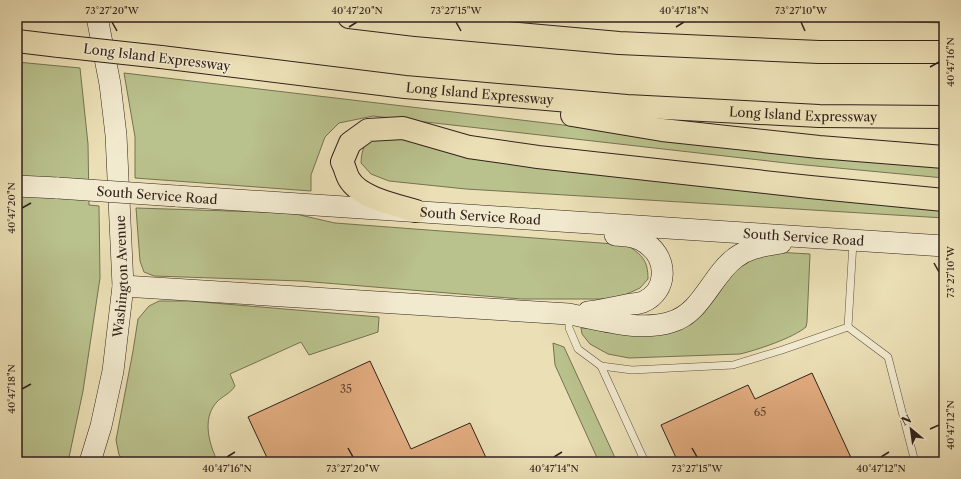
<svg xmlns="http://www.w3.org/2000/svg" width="961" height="479" font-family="'Libre Caslon Text',serif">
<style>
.green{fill:#b9c18c;stroke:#767254}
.building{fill:#e2ac7f;stroke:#32221c}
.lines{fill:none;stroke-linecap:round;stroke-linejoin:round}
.lane-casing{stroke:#605142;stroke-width:8}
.secondary-casing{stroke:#32221c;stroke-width:22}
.highway-casing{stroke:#32221c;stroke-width:24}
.lane{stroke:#f2eacf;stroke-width:7}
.secondary{stroke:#f2eacf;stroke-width:21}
.highway{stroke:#ebdfb5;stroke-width:22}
.secondary-bridge-casing{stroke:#32221c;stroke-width:22;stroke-linecap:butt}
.highway-bridge-casing{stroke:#32221c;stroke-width:24;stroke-linecap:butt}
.secondary-bridge{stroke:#f2eacf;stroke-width:21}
.highway-bridge{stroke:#ebdfb5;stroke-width:22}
.ticks{fill:none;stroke:#32221c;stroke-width:1.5}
.labels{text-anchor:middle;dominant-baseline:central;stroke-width:3;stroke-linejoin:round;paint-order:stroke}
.number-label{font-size:11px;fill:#5e4435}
.street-label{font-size:13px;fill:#32221c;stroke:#f2eacf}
.neatline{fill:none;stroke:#32221c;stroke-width:1.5}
.ticks-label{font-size:10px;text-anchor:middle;fill:#32221c}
</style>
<rect width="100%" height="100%" fill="#ebdfb5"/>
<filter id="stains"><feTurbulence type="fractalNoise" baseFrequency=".005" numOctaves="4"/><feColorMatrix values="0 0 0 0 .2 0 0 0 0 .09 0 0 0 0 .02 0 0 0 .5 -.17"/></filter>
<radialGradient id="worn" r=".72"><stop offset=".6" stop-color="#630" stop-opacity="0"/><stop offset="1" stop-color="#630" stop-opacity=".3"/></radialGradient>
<g class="green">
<polygon points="743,17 944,17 944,23"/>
<polygon points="17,62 80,68 88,144 89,205 99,206 100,278 83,391 68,462 17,462"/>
<polygon points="124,73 639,134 944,164 944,178 795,164 373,116 339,123 325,137 311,175 311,191 135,178 135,137"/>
<path d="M387,134L944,206V218L466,189L389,181L371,174L361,163C362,142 368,139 387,134Z"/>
<path d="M136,208L291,213L335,223L627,245C642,255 648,260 648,279L640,288L616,299H521L301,281L154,276L144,272L140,261Z"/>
<path d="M774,252L810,254L807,322L806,327C793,338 757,350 740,354L629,358L608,354L590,344L582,334L581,328L664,330L679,329L692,324L702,315L735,265Z"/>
<path d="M159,301H190L379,317L378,332L309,355L301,342L230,374L235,386C230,394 222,396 216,403C202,419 209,445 218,462H126L119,455L116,440L133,351L138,319L149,306Z"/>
<polygon points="553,343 564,347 617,462 599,462 555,365"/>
</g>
<g class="building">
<polygon points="370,361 411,449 470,423 488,462 269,462 248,417"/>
<polygon points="812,373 853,462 678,462 661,425 748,385 755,399"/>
</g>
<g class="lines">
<g class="lane-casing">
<g id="lane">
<polyline points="569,317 569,328 578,349 601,366 632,370 733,365 782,350 848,327 853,242"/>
<polyline points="848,327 888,357 915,462"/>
<polyline points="601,366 645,462"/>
</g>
</g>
<g class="secondary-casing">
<g id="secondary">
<polyline points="17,186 58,188"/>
<path id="s1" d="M176,196L944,246"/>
<path d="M123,286L569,314C602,320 639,332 671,322C702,313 711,276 735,258C749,247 764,246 781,243"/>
<path d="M588,312C603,310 617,307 631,304C635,304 640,303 643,302C668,291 668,259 647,244C638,236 626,236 615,235"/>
<path id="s2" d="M90,462L101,426L113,371L123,286L116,135L110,84L97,17"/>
</g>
</g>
<g class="highway-casing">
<g id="highway">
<polyline points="349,17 416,25 619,43 819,52 944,52"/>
<polyline points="17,41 59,46"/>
<path id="s3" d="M161,57L405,87L627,106L819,116L944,117"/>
<polyline points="572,115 662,130 819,147 944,157"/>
<path d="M416,211C396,205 360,198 349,179C346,174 345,167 342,162L350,143L368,130L403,128L469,147L538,157L810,187L944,200"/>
</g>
</g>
<use href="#lane" class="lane"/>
<use href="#secondary" class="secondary"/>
<use href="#highway" class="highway"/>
<g class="secondary-bridge-casing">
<polyline id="secondary-bridge" points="58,188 176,196"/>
</g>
<g class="highway-bridge-casing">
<polyline id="highway-bridge" points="59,46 161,57"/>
</g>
<use href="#secondary-bridge" class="secondary-bridge"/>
<use href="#highway-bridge" class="highway-bridge"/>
</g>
<path class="ticks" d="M112,22L117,31M456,22L461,31M801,22L805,31M349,27L357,22M676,27L684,22M930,67L939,62M22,208L31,203M934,263L939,272M22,389L31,384M930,429L939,425M348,448L353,457M692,448L697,457M227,457L235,452M554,457L562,452M881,457L889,452"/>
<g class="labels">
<g class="number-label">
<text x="346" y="389">35</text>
<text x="760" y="412">65</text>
</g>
<g class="street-label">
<text transform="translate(157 57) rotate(7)">Long Island Expressway</text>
<text stroke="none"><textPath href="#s3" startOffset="321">Long Island Expressway</textPath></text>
<text stroke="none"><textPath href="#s3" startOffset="645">Long Island Expressway</textPath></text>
<text transform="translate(157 195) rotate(4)">South Service Road</text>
<text stroke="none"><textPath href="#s1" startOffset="305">South Service Road</textPath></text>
<text stroke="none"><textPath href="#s1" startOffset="629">South Service Road</textPath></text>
<text stroke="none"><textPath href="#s2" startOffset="189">Washington Avenue</textPath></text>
</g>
</g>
<rect width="961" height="479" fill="none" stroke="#ebdfb5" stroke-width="44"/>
<g transform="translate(911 429) rotate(331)" stroke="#f2eacf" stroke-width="3" paint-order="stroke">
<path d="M0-3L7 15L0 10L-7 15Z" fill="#32221c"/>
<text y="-6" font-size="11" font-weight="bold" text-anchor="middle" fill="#32221c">N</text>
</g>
<rect x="22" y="22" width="917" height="435" class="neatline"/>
<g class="ticks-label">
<text x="112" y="14">73°27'20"W</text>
<text x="357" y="14">40°47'20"N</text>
<text x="456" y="14">73°27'15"W</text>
<text x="684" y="14">40°47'18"N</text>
<text x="801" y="14">73°27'10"W</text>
<text transform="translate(950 62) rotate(-90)" y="4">40°47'16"N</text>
<text transform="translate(11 208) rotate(-90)" y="4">40°47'20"N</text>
<text transform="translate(950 272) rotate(-90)" y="4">73°27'10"W</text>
<text transform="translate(11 389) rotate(-90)" y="4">40°47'18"N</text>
<text transform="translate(950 425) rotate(-90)" y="4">40°47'12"N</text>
<text x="227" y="472">40°47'16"N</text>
<text x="353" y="472">73°27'20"W</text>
<text x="554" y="472">40°47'14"N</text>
<text x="697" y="472">73°27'15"W</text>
<text x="881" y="472">40°47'12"N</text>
</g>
<rect width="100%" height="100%" filter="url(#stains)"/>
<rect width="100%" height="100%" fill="url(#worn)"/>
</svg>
